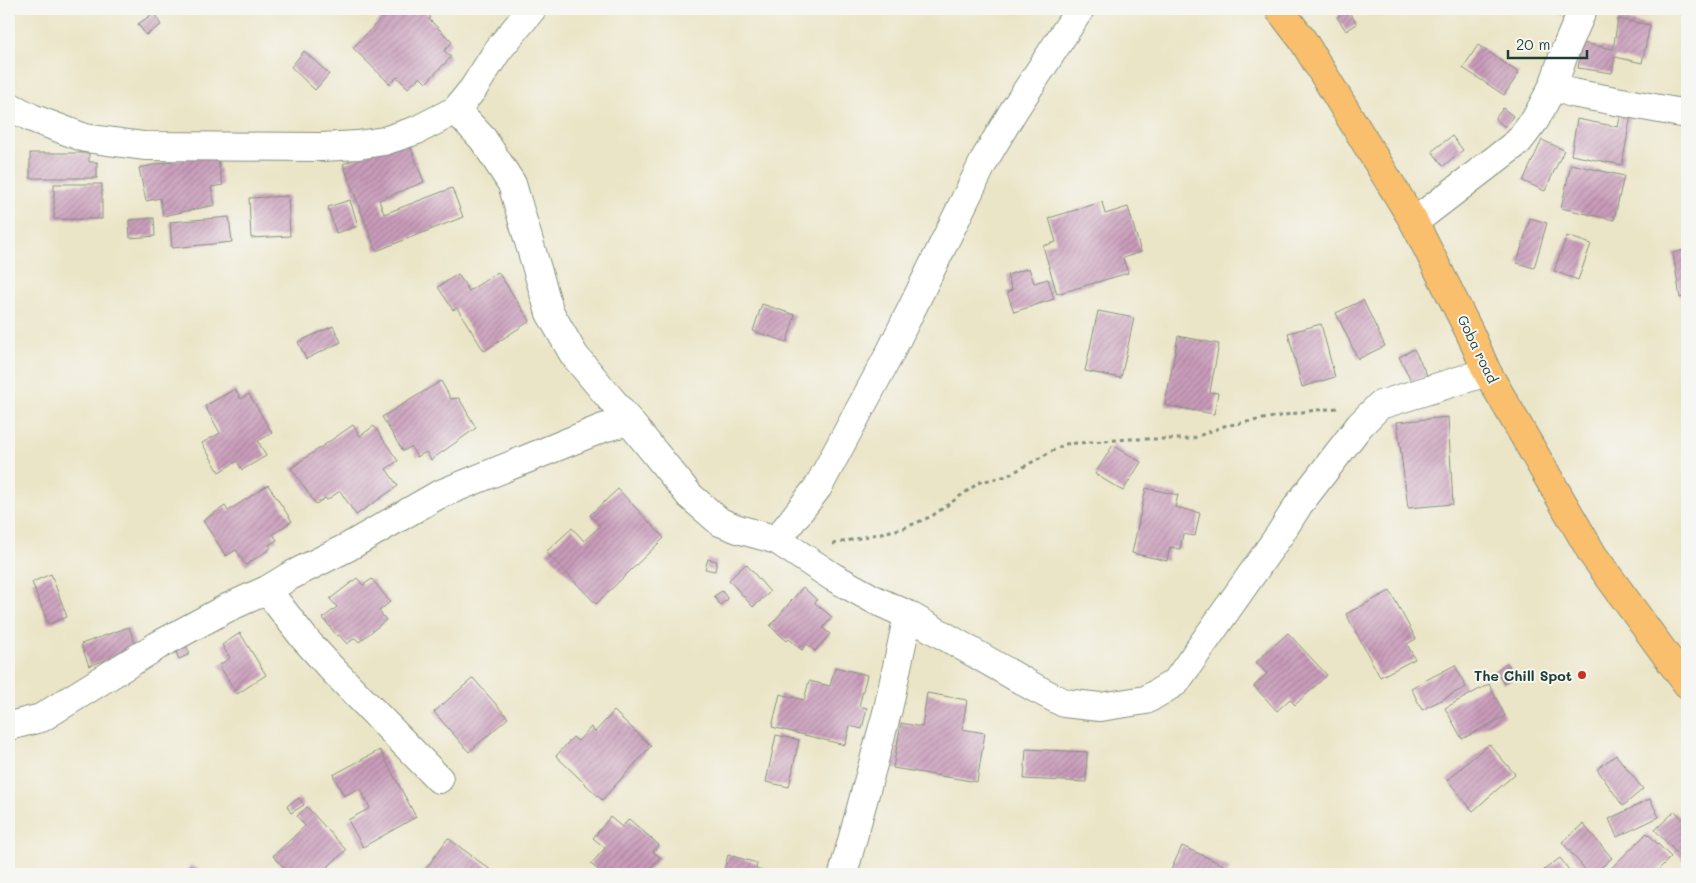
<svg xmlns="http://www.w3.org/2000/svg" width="1696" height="883" font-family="Mali,sans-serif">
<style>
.building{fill:url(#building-hatch)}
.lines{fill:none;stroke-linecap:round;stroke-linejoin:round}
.minor-casing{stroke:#85917e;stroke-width:30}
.major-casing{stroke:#85917e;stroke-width:30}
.path{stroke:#85917e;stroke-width:3;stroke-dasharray:4 4;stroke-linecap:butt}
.minor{stroke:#fff;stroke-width:28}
.major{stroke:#f9bf6d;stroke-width:28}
.poi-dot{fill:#c8321e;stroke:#f6f6f2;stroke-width:2}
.labels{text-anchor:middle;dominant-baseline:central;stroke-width:4;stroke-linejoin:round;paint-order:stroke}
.street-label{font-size:14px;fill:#1f3d34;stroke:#f6f6f2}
.poi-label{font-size:14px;font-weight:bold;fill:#1f3d34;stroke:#f6f6f2;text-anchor:end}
</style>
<defs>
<pattern id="building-hatch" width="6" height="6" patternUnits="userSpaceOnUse" patternTransform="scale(1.25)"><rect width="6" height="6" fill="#c99bba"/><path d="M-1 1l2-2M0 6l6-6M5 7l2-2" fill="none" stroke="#a38098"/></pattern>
</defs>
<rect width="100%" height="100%" fill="#f6f6f2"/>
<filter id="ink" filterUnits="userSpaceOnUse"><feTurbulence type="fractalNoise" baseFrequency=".02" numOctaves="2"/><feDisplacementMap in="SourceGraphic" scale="10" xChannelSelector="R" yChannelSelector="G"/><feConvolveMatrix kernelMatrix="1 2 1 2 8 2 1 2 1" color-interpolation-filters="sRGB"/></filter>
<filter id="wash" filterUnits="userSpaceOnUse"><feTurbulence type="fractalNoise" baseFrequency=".0096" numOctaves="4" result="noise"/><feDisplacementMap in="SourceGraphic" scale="20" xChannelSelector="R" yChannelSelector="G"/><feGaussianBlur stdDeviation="1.12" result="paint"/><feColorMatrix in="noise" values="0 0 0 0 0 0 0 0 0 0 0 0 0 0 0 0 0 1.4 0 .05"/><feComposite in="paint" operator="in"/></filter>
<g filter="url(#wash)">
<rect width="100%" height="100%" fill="#ebe5c7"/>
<g id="blocks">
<g class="building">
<polygon points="390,9 423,9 431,17 429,19 452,42 444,51 451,57 426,83 420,77 408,88 397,77 390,84 353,48"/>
<polygon points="1347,9 1357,24 1346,31 1337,17"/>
<polygon points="1541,9 1567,9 1566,15 1541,11"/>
<polygon points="154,13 161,25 146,35 138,24"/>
<polygon points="1618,19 1650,25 1642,63 1615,57 1612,73 1578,68 1582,43 1613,49"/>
<polygon points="1478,45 1519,73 1504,95 1463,68"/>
<polygon points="304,51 329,74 315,90 291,67"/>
<polygon points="1503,108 1513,116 1505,127 1495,119"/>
<polygon points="1621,113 1631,115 1622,165 1571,155 1577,119 1618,127"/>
<polygon points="1452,136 1463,150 1443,166 1432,151"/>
<polygon points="407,138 424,182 379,200 384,214 452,188 463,217 376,251 343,164"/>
<polygon points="1542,140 1564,150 1545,191 1523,181"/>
<polygon points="216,152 223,185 211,187 215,205 163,216 160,198 146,201 139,168"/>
<polygon points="30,153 89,153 89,162 97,162 97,178 30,178"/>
<polygon points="1571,164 1624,176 1614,220 1561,208"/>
<rect x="54" y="184" width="48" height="35"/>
<polygon points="288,196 290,236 251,238 249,198"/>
<polygon points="350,200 358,226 336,233 328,207"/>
<polygon points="1102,202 1105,214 1128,207 1141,252 1123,258 1128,273 1057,294 1043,246 1056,242 1049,218"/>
<polygon points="229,217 232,242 172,248 170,222"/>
<polygon points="154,218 155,236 130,238 129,220"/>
<polygon points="1530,218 1547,223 1534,268 1517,263"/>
<polygon points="1567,236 1591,244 1578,280 1554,271"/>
<polygon points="1687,249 1687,296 1680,298 1673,253"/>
<polygon points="1029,268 1034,283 1048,279 1054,299 1014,312 1007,292 1012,290 1007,275"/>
<polygon points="498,272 530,321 484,351 457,308 453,310 438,287 458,274 469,291"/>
<polygon points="1363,300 1385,346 1358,359 1336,313"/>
<polygon points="762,304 795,315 787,342 753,331"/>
<polygon points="1098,311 1134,318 1121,378 1085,371"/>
<polygon points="1321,324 1335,377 1302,387 1288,333"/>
<polygon points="333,326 341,342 306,359 298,342"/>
<polygon points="1178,336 1219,344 1210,392 1218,393 1214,414 1165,405"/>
<polygon points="1414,349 1427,375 1412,382 1399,357"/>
<polygon points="441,381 451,399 459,398 476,428 431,460 426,452 417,457 411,447 403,451 382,417"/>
<polygon points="235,389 241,399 249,394 272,433 258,441 266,456 242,470 237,461 219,472 202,443 220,433 205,406"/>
<polygon points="1448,417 1453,504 1408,508 1397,422"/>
<polygon points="353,425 360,436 374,426 398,461 386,469 398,486 356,515 340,491 327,500 325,498 316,504 291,468"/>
<polygon points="1113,445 1141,462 1123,491 1095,474"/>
<polygon points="268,485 292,521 273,534 277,540 269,545 271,548 246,565 236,550 226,556 203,521 225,506 228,511"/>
<polygon points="1146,488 1178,495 1175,507 1200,513 1195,536 1183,534 1180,549 1170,547 1167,561 1132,553"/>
<polygon points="618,489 664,538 596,604 546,552 572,528 584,541 600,526 590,515"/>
<polygon points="708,559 717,561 715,571 705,569"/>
<polygon points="746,564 770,592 753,607 729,580"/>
<polygon points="51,574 67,617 48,624 32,582"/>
<polygon points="357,578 363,585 372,579 390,602 379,611 386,620 359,642 355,638 347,644 339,635 337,636 323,618 337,607 330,599"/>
<polygon points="803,587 817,600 815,603 832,617 823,628 830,634 815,651 807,644 802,650 789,639 787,641 770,626"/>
<polygon points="722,591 728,599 720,605 714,596"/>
<polygon points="1390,591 1416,639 1407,644 1415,659 1380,677 1346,614"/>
<polygon points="129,627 137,649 89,666 81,644"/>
<polygon points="240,633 266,675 237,694 219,665 230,658 222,645"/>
<polygon points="1288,633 1327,675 1295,705 1290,699 1277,711 1254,686 1267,674 1256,662"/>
<polygon points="182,636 190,654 179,659 171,641"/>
<polygon points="1507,663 1515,676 1504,684 1495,671"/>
<polygon points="1455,665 1466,687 1422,710 1411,688"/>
<polygon points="835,667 867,675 859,706 867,708 862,729 850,726 845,745 772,727 780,694 804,700 809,681 830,686"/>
<polygon points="473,678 508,718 469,752 434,712"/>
<polygon points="1489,684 1505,716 1462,739 1445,708"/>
<polygon points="927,693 967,700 962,729 985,733 977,782 893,768 901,723 922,727"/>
<polygon points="614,711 651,746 602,800 556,756 573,737 578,741 591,727 595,732"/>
<polygon points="776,735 799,740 789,787 766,782"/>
<polygon points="1489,744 1515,774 1473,811 1447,780"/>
<polygon points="1026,749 1087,752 1086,782 1024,779"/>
<polygon points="380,750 416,817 363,847 348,820 370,808 360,788 344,796 333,775"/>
<polygon points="1616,755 1643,789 1623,806 1597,769"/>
<polygon points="299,798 304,805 291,813 287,806"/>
<polygon points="1650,799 1659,817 1617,837 1609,819"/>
<polygon points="307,807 346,850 320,874 290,874 273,856 305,826 297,816"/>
<polygon points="1675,811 1687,824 1687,864 1655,830"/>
<polygon points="610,817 622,827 629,819 659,845 653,852 660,857 646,874 637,874 635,873 634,874 603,874 591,864 605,848 593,838"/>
<polygon points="1583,824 1612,858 1594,874 1589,874 1562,842"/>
<polygon points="1647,833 1671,857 1657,871 1660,874 1605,874"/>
<polygon points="448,838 496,874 422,874"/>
<polygon points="1182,846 1230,868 1227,874 1169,874"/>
<polygon points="728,855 757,863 756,869 771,874 723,874"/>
<polygon points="1560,858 1572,874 1547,874 1544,870"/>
<polygon points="190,865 202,871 200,874 186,874"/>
</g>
</g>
</g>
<g filter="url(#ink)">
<use href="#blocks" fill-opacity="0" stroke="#85917e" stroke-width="1"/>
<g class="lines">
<g class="minor-casing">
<g id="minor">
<polyline points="1553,86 1572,93 1687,114"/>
<polyline points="9,106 32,118 85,138 144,146 321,147 358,145 384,141 417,130 456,110 473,89 498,50 532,9"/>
<polyline points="456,110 483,139 512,184 550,313 574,355 629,421 690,496 720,522 738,529 777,540 833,577 875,600 908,615 1035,688 1064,703 1100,707 1146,700 1176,682 1280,534 1299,504 1360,425 1380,405 1487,372"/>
<polyline points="1414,222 1518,142 1535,120 1553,86 1565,51 1583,9"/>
<polyline points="777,540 818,487 890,353 986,157 1014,110 1080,9"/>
<polyline points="267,590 304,638 331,668 439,779"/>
<polyline points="9,726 41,718 157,646 227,608 267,590 290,576 348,547 438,495 603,428 629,421"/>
<polyline points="843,874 888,709 908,615"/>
</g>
</g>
<g class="major-casing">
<polyline id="major" points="1279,9 1302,39 1414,222 1470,333 1487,372 1593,555 1687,684"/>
</g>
<polyline class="path" points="833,544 904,528 932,516 980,482 1007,476 1065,444 1129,439 1191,439 1224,426 1308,411 1338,408"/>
<use href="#minor" class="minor"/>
<use href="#major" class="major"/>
</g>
</g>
<circle class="poi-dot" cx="1582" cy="675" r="5"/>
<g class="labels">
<g class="street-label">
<text transform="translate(1478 349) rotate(64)">Goba road</text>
</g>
<g class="poi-label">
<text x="1572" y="675">The Chill Spot</text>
</g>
</g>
<rect width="1696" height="883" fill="none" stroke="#f6f6f2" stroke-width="30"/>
<path d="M1508 50v8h79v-8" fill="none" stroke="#1f3d34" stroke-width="2.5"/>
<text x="1516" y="50" font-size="15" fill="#1f3d34" stroke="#f6f6f2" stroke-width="4" paint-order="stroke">20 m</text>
</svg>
